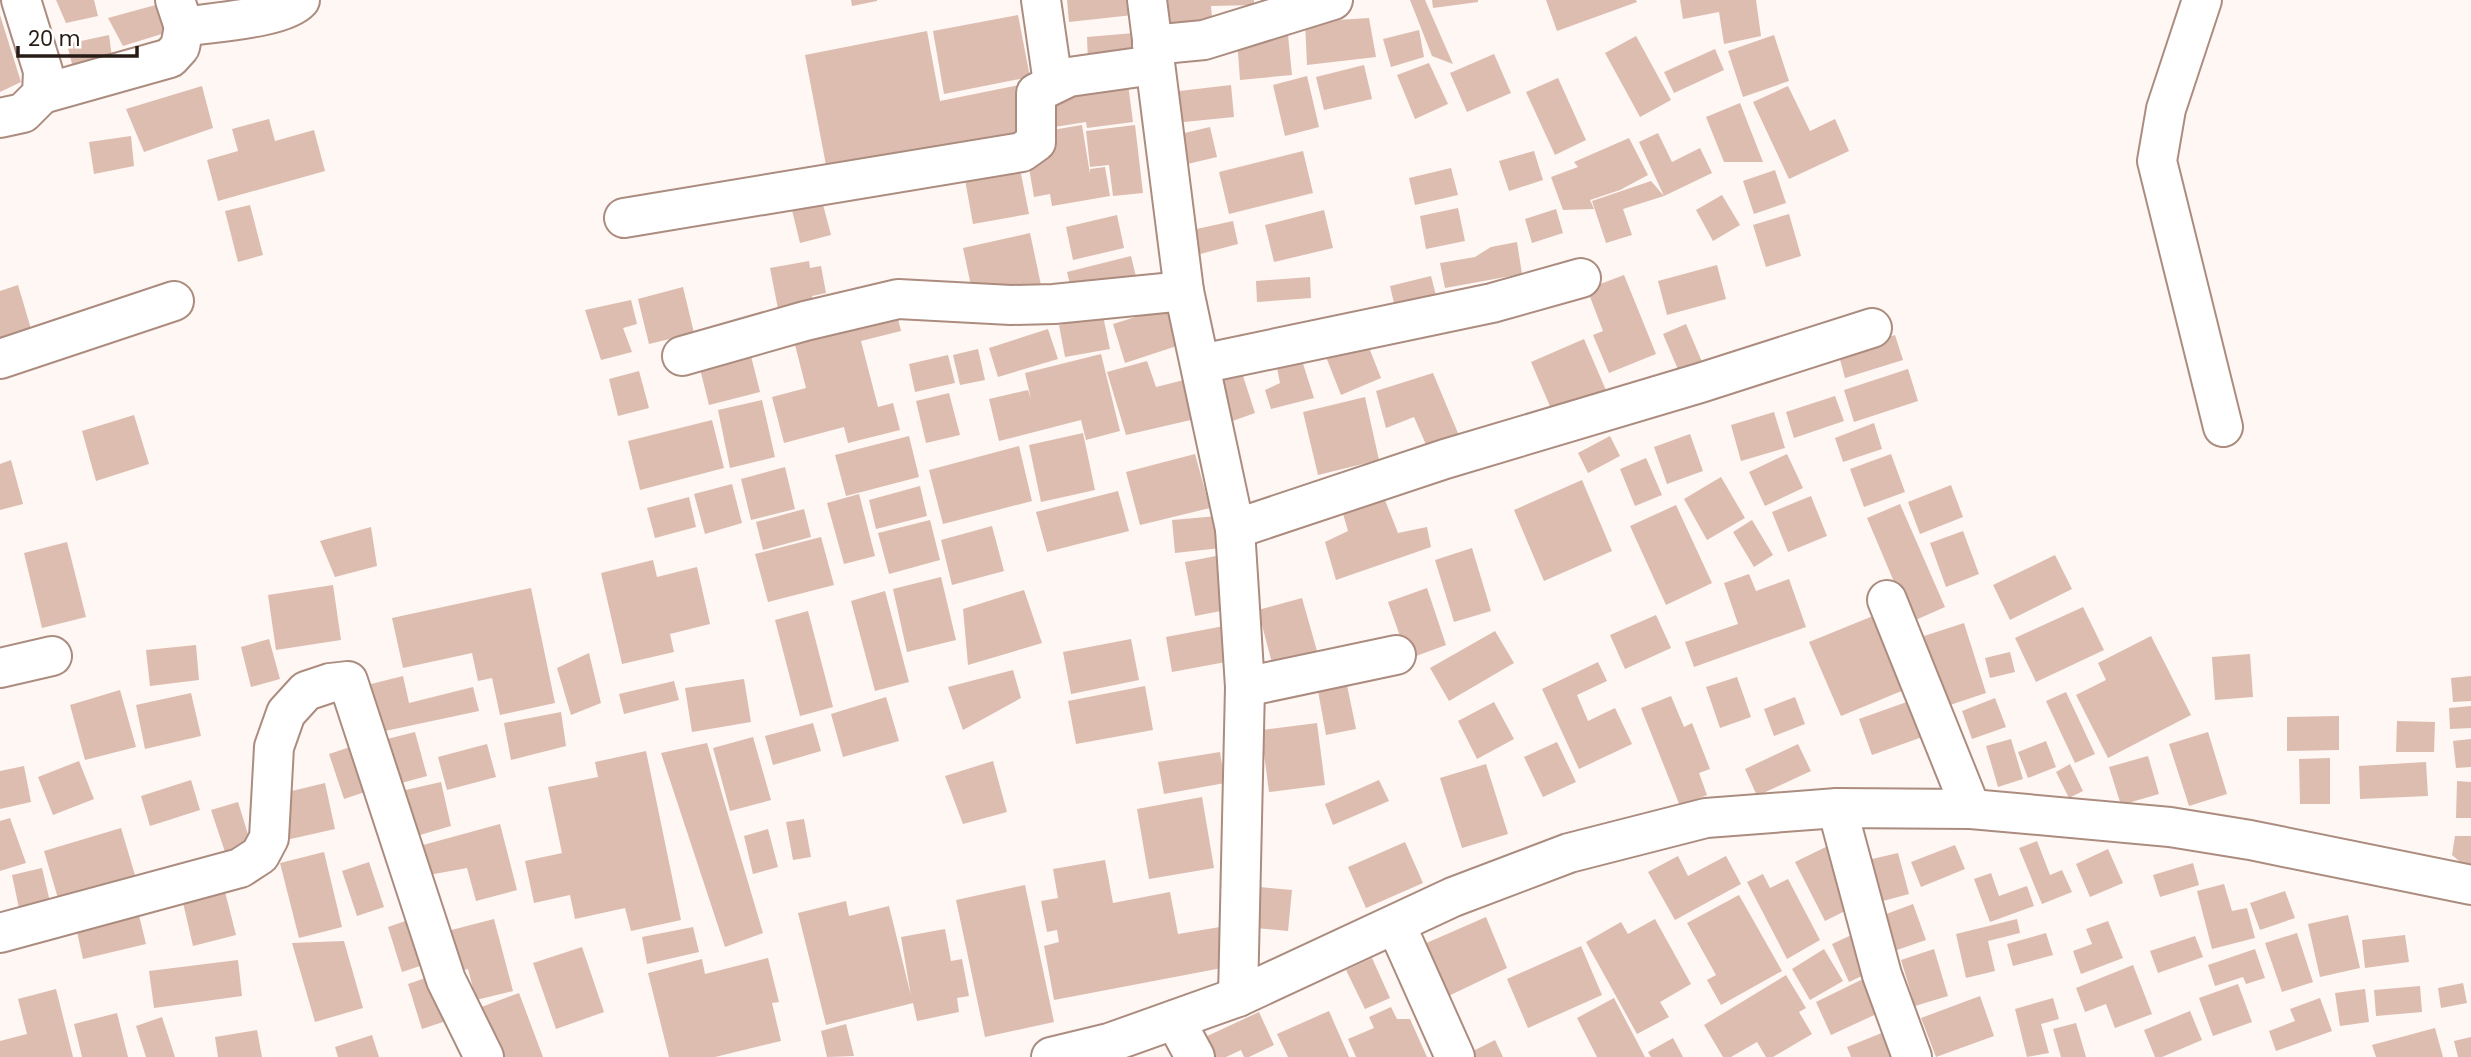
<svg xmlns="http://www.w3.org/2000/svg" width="2471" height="1057" font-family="Poppins,sans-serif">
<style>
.building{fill:#ddbdaf}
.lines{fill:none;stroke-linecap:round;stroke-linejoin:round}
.minor-casing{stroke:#ab8c7f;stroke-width:42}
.minor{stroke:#fff;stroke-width:38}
</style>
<rect width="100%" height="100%" fill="#fef7f4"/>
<g class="building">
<polygon points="56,0 94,0 98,16 66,23"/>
<polygon points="851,0 877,0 877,1 852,6"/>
<polygon points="1067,0 1132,0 1133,15 1069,22"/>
<polygon points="1162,0 1254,0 1254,5 1211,6 1213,30 1166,41"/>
<polygon points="1410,0 1425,0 1453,64 1432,56"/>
<polygon points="1432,0 1478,0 1478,2 1433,8"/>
<polygon points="1546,0 1636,0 1637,2 1557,31"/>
<polygon points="1680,0 1756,0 1761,36 1724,44 1719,12 1683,19"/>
<polygon points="163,3 168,32 123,46 108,18"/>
<polygon points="0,15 21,82 0,92"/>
<polygon points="1018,15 1030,77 944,94 933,31"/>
<polygon points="1369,18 1376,57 1307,65 1305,22"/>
<polygon points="1419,30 1424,57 1391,67 1383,39"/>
<polygon points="927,31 940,101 1024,84 1035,141 829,181 805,55"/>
<polygon points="1134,33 1136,60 1088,63 1087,37"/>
<polygon points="109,35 113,65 75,76 67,44"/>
<polygon points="1288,35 1292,75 1240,80 1237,39"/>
<polygon points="1774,35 1789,81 1743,97 1728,51"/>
<polygon points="1636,36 1671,100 1640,117 1605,53"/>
<polygon points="1715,49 1724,70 1674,93 1664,72"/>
<polygon points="1494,54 1511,93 1467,112 1450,73"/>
<polygon points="1429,63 1448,104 1415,119 1397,75"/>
<polygon points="1364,65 1372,99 1324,110 1316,77"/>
<polygon points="1307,76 1319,127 1285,136 1273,85"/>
<polygon points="1558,78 1586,140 1555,155 1526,92"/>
<polygon points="1128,84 1133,122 1087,128 1086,122 1042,129 1037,98"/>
<polygon points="1231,85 1234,117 1174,123 1171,92"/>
<polygon points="202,86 213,128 144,152 126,109"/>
<polygon points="1788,86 1810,131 1835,119 1849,151 1789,179 1753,102"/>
<polygon points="1740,103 1763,162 1724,162 1706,117"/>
<polygon points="269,119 275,141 314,130 325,171 218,201 207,160 238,151 232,129"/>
<polygon points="1082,125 1090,174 1090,169 1105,167 1110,196 1052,206 1050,194 1034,197 1028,162 1040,132"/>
<polygon points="1135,125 1143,193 1113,196 1109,165 1090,167 1086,131"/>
<polygon points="1210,127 1217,157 1179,166 1172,136"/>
<polygon points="1658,133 1672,162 1700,148 1712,173 1664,196 1623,209 1632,235 1606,243 1592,201 1651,181 1664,196 1639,142"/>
<polygon points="131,136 134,166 94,174 89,142"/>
<polygon points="1629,138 1648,175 1620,190 1590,200 1594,209 1563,210 1551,177 1578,167 1574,162"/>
<polygon points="1303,151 1313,193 1229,214 1219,172"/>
<polygon points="1534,151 1543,180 1509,191 1499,161"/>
<polygon points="1451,168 1458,195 1415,205 1409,178"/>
<polygon points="1020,169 1029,214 973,224 965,180"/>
<polygon points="1775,170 1786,203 1754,214 1743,181"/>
<polygon points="1722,195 1740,225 1713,241 1696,210"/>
<polygon points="821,197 831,235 800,243 791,206"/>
<polygon points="250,205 263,255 238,262 225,211"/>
<polygon points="1458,208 1465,241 1426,249 1420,216"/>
<polygon points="1556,209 1563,233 1532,243 1525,219"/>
<polygon points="1324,210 1333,248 1274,262 1265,225"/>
<polygon points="1789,214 1801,256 1766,267 1753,225"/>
<polygon points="1117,215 1124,248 1073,260 1066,227"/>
<polygon points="1233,221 1238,244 1189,257 1183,232"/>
<polygon points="1030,233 1041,285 974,300 963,248"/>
<polygon points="1517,242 1522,274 1445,288 1440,263 1475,257 1491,247"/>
<polygon points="1131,256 1138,285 1074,301 1067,272"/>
<polygon points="809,261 810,268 821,266 826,293 812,296 813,303 778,309 770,268"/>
<polygon points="1717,265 1726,299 1667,315 1658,281"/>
<polygon points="1624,275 1656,354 1609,373 1593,335 1603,331 1587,289"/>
<polygon points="1431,276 1438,303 1396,312 1390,286"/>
<polygon points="1310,277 1311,298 1257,302 1256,281"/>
<polygon points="18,285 34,339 0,349 0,291"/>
<polygon points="683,287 694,333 649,344 638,299"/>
<polygon points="631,300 637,324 623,328 632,352 601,360 585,310"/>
<polygon points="894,302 901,331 861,341 878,407 893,403 900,430 848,443 844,427 784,443 772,397 806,388 791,329"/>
<polygon points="1177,304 1189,342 1125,363 1113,324"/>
<polygon points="1103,316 1110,349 1065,357 1059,325"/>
<polygon points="1686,324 1708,376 1685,386 1663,334"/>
<polygon points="1048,329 1058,359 998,377 989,348"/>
<polygon points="1895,335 1903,360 1845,378 1838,352"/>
<polygon points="1584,339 1611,402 1558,425 1531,362"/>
<polygon points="1366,340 1381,378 1341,395 1326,357"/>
<polygon points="748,344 760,392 709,405 697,357"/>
<polygon points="1297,345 1314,398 1271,409 1265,390 1280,383 1274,353"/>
<polygon points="978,349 985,380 960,385 953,355"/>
<polygon points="1101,354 1120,431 1086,440 1081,420 999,441 989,399 1028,390 1031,399 1025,373"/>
<polygon points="948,355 955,383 915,392 909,364"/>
<polygon points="1147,361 1156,387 1184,380 1195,419 1126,435 1107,372"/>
<polygon points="1908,369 1918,401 1854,422 1844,390"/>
<polygon points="639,371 649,408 618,416 609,379"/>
<polygon points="1242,373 1255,413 1227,423 1213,382"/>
<polygon points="1433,373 1460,438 1427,447 1414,417 1386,428 1376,391"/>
<polygon points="949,393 960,435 926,443 916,401"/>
<polygon points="1835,396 1844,421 1794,438 1786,412"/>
<polygon points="1365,397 1379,460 1318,475 1303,412"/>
<polygon points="762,400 775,457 730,468 718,410"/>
<polygon points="1774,412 1785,448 1741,461 1731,425"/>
<polygon points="134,415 149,464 96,481 82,431"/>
<polygon points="712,420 724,468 640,490 628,441"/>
<polygon points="1874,423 1882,449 1843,462 1835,438"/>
<polygon points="1083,433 1095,490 1041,502 1029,445"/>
<polygon points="1690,434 1703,471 1667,484 1654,447"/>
<polygon points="909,436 919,477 846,496 835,455"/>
<polygon points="1610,436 1620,456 1588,473 1578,453"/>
<polygon points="1019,446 1032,501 943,524 929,470"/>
<polygon points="1195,454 1210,508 1140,525 1126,472"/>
<polygon points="1787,454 1803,488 1765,506 1749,472"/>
<polygon points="1891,454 1905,492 1864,507 1850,469"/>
<polygon points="1646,458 1662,495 1635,506 1620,469"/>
<polygon points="11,460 23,504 0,510 0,464"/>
<polygon points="785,467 795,509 751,520 741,479"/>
<polygon points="1721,477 1745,518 1707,540 1684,499"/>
<polygon points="1582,480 1612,551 1544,581 1514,510"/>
<polygon points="732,484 742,523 705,534 694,494"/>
<polygon points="1951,485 1963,517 1920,534 1908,502"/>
<polygon points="920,486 927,516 876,529 869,500"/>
<polygon points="1381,490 1398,533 1427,527 1431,547 1336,580 1325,542 1348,531 1340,503"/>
<polygon points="1118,491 1129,531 1047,552 1036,512"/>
<polygon points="859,494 875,556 844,564 827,503"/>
<polygon points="1811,496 1827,536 1788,552 1772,512"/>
<polygon points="689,497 696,527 655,538 647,508"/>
<polygon points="1900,504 1945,607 1911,622 1867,518"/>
<polygon points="1676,505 1712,583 1666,605 1630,526"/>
<polygon points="804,509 811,537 763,550 756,522"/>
<polygon points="1218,516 1221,548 1175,553 1172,520"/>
<polygon points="930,520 940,560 889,574 878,533"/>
<polygon points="1752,520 1773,555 1754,567 1733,532"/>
<polygon points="992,526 1004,571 952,585 941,540"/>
<polygon points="371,527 377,566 335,577 320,541"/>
<polygon points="1963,531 1979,574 1946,587 1930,543"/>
<polygon points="821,537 834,585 768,602 755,554"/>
<polygon points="67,542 86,617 42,628 24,553"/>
<polygon points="1472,548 1491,611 1454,622 1435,560"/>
<polygon points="1221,555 1231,609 1195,616 1185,562"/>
<polygon points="2055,555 2072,589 2010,620 1993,585"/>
<polygon points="653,560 657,577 697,567 710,624 670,634 674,652 622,664 601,573"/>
<polygon points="1749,574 1756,591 1789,579 1806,627 1694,667 1685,642 1738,624 1724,583"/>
<polygon points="941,577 956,640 907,652 893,589"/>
<polygon points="333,585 341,640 276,650 268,595"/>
<polygon points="531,588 555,703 500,715 492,678 478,681 472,653 403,668 392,618"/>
<polygon points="1427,588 1446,645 1408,659 1388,602"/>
<polygon points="1024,590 1042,643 968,665 963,609"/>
<polygon points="885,591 909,682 875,691 851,601"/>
<polygon points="1302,598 1317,651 1272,663 1258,610"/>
<polygon points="2083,607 2104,650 2036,682 2015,638"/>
<polygon points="808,611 833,707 800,716 775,620"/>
<polygon points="1656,615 1671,648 1625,669 1610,635"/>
<polygon points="1873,616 1904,690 1841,716 1809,642"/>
<polygon points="1964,623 1986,693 1947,706 1924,636"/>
<polygon points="1224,626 1231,661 1172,672 1166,637"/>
<polygon points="1495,631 1514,663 1449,701 1430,668"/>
<polygon points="2151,636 2191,715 2108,758 2076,695 2106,680 2098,663"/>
<polygon points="269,639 280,679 251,687 241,647"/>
<polygon points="1131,639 1139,680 1071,694 1063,652"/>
<polygon points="196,645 199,680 150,686 146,650"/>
<polygon points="2010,652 2015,672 1990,678 1985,658"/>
<polygon points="589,653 601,703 571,715 557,668"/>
<polygon points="2250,654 2253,697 2215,700 2212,657"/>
<polygon points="1598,662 1607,681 1577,695 1588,721 1615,708 1632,744 1579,769 1542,689"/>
<polygon points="1013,670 1021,698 963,730 948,687"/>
<polygon points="403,676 409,703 473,687 479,711 371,734 359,687"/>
<polygon points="2471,676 2471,701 2453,702 2451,678"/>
<polygon points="1737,677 1751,717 1720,728 1706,687"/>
<polygon points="744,679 751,722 692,732 685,688"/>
<polygon points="674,681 679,700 624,714 619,694"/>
<polygon points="1347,685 1356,729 1326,735 1318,691"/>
<polygon points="1145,686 1153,730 1076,744 1068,701"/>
<polygon points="120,690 136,747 85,760 70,705"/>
<polygon points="2066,692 2095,754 2075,763 2046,701"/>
<polygon points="191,693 201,736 145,749 136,705"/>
<polygon points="1671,696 1684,727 1692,723 1710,769 1699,773 1707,795 1680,806 1641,708"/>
<polygon points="886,697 899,741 843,757 831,714"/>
<polygon points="1795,697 1805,724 1774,736 1764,709"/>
<polygon points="1995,698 2006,727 1972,739 1962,711"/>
<polygon points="1915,699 1928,735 1872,755 1859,719"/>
<polygon points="1494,702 1514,739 1477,759 1458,721"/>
<polygon points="2471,706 2471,728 2450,729 2449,708"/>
<polygon points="561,712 566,746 511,760 504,723"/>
<polygon points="2339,716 2339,750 2287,751 2287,717"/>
<polygon points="2397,721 2435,722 2434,752 2396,752"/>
<polygon points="813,723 821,751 773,765 765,736"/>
<polygon points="1317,723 1325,785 1269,792 1261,730"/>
<polygon points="415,732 427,776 394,785 383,740"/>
<polygon points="2208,732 2227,794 2189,806 2169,744"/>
<polygon points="753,737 771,800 730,811 713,748"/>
<polygon points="2011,739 2023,779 1998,787 1986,746"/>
<polygon points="2471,739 2471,767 2456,768 2453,741"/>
<polygon points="2046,741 2056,767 2028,778 2018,752"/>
<polygon points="1557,742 1576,782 1543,797 1524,757"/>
<polygon points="707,743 763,933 725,947 661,753"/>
<polygon points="487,744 496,777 447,790 438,757"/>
<polygon points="1798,744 1811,771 1757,796 1745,769"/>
<polygon points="356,745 371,790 344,799 329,754"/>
<polygon points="646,751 681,920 631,931 625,908 575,919 570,895 534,903 525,861 562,853 548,787 598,777 595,762"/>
<polygon points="1220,752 1225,783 1164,794 1158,762"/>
<polygon points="2148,756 2159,794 2121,805 2109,767"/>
<polygon points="2330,758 2330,804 2300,804 2299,759"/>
<polygon points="79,761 94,799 53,815 38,777"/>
<polygon points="993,761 1007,812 963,824 945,776"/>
<polygon points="2426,762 2428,796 2360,799 2359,766"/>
<polygon points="1486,764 1508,834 1462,848 1440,778"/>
<polygon points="2070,764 2083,791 2069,798 2056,772"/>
<polygon points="24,766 31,802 0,809 0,771"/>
<polygon points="191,780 200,810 150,826 141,796"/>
<polygon points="1379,780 1389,801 1333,825 1325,804"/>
<polygon points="2457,781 2471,782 2471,818 2456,818"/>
<polygon points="441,782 451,826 406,839 388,794"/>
<polygon points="325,783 335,829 286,840 275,795"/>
<polygon points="1202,797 1214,868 1149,879 1137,809"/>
<polygon points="238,802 252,847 226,855 211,810"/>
<polygon points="10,818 26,863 0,871 0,821"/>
<polygon points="804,819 811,857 793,860 786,822"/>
<polygon points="500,824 517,890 476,901 467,868 418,877 412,848"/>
<polygon points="121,828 137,882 60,905 44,851"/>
<polygon points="768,829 778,867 753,874 744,836"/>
<polygon points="2455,836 2471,836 2471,864 2466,867 2452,855"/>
<polygon points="2037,841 2050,875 2062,870 2072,892 2042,904 2019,848"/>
<polygon points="1405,842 1423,883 1366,908 1348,867"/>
<polygon points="1832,844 1861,903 1825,921 1795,862"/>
<polygon points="1955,845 1965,869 1921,887 1911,862"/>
<polygon points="2108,849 2123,883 2090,897 2076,864"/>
<polygon points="324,852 342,927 299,938 280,863"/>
<polygon points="1898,853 1909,894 1883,901 1872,859"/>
<polygon points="1678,856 1688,876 1726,856 1741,884 1675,920 1648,872"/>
<polygon points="1105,860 1113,903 1170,892 1178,934 1220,927 1227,967 1054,1000 1044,946 1059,942 1057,930 1047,932 1041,901 1058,898 1053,869"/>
<polygon points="369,862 384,907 357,916 342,871"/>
<polygon points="2193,863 2199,885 2160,897 2153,875"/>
<polygon points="42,868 51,906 20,913 12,875"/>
<polygon points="1991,873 1999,896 2027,886 2034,906 1990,922 1974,879"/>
<polygon points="1763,874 1770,888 1788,879 1820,940 1787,959 1747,882"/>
<polygon points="222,880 236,935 193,946 181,894"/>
<polygon points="2224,884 2232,911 2247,908 2255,938 2212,949 2197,891"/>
<polygon points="1025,885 1054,1022 985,1037 956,900"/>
<polygon points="1260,887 1292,890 1288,931 1256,928"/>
<polygon points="2285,891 2295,918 2260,930 2250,903"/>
<polygon points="1739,895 1782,971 1721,1005 1707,980 1716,975 1687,923"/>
<polygon points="135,899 146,944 83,959 75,923"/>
<polygon points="846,901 849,916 889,906 911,996 901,937 945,929 951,961 962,959 969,996 957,998 959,1012 917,1021 913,1003 826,1025 798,913"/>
<polygon points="1913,904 1926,940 1894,951 1881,916"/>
<polygon points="2348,915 2360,968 2320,977 2308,924"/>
<polygon points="1486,917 1507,968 1436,1002 1415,948"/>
<polygon points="414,918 429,963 402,972 388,927"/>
<polygon points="494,919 513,991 476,1000 468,969 447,974 436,934"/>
<polygon points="1655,919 1691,984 1660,1002 1669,1017 1637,1034 1586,942 1621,922 1628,934"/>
<polygon points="2017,919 2020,933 1988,941 1995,971 1966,978 1956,934"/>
<polygon points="2108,921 2123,958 2081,974 2073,951 2092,944 2086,929"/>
<polygon points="693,927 699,952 647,964 642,937"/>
<polygon points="1858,932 1875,970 1849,982 1832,944"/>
<polygon points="2046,933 2053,955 2013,966 2007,944"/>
<polygon points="2297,933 2313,982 2282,992 2265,943"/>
<polygon points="2405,935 2409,962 2365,968 2362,940"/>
<polygon points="2195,936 2203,957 2158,973 2150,951"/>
<polygon points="344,941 363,1008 315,1022 292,943"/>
<polygon points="1581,946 1602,995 1528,1028 1507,979"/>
<polygon points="582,947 604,1012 556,1029 533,963"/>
<polygon points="1824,949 1843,981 1810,1000 1792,969"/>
<polygon points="1934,949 1948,996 1915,1006 1901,960"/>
<polygon points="2255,949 2265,978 2246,984 2243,977 2215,986 2208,965"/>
<polygon points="768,958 779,1002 772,1003 781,1041 715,1057 669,1057 648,973 702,959 705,974"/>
<polygon points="1372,958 1390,998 1365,1009 1346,970"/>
<polygon points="238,960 242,996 154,1008 149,971"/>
<polygon points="2133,965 2152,1014 2115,1028 2106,1004 2085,1012 2076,988"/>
<polygon points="434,975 449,1020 422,1029 408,984"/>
<polygon points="1786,975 1806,1008 1799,1012 1812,1034 1773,1057 1766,1057 1757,1042 1731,1057 1723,1057 1704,1025"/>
<polygon points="1867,977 1883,1011 1831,1035 1816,1002"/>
<polygon points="2463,983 2467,1003 2441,1008 2438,988"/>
<polygon points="2238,984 2252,1022 2213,1036 2199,998"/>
<polygon points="2420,986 2422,1012 2376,1016 2374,990"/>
<polygon points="56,989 73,1057 0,1057 0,1041 27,1034 18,999"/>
<polygon points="2365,989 2369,1022 2340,1026 2335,993"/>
<polygon points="519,993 543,1057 494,1057 476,1009"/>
<polygon points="1980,996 1994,1036 1936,1057 1921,1018"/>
<polygon points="1614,998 1645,1057 1597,1057 1577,1018"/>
<polygon points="2053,998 2059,1019 2041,1024 2049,1053 2027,1057 2015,1009"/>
<polygon points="2320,998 2332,1031 2276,1051 2269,1031 2295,1021 2290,1009"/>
<polygon points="1391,1007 1397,1019 1410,1019 1427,1057 1356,1057 1348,1039 1374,1028 1369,1017"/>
<polygon points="1329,1011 1349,1057 1288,1057 1277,1034"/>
<polygon points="2190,1011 2202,1040 2162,1057 2155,1057 2144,1030"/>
<polygon points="1259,1012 1274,1045 1249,1057 1244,1057 1241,1050 1226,1057 1212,1057 1203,1038"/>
<polygon points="117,1013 128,1057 82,1057 74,1024"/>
<polygon points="162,1017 175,1057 146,1057 136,1026"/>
<polygon points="2076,1023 2086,1057 2061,1057 2053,1029"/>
<polygon points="846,1024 854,1056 827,1057 821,1031"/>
<polygon points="1894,1028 1906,1057 1851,1057 1847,1047"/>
<polygon points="2435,1028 2443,1057 2376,1057 2372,1045"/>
<polygon points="257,1030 262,1057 218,1057 215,1037"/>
<polygon points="372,1035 379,1057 338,1057 335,1047"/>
<polygon points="2471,1037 2471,1057 2458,1057 2454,1041"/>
<polygon points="1673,1038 1683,1057 1651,1057 1648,1052"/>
<polygon points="1495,1040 1503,1057 1476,1057 1473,1051"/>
</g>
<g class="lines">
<g class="minor-casing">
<g id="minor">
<path d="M175,0L184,27C210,22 283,19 300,0"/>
<polyline points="1041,0 1053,83"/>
<polyline points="1147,0 1184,291 1235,529 1245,687 1238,997"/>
<polyline points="2202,0 2166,109 2157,161 2223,427"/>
<polyline points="1152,45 1204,40 1333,0"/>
<polyline points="42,94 170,58 180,47 184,27"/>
<polyline points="0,118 23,113 42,94 43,71 21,0"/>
<polyline points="624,218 1022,152 1036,142 1036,93 1069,77 1154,65"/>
<polyline points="682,356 805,321 898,299 1011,305 1054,304 1184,291"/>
<polyline points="0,359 174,301"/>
<polyline points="1201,364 1492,303 1581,278"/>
<polyline points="1235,529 1445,459 1700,383 1872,328"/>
<polyline points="1887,600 1971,809"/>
<polyline points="0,668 52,656"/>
<polyline points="1245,687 1396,655"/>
<polyline points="1837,808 1882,975 1912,1057"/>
<polyline points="1396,925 1455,1057"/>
<polyline points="0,933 240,868 260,855 269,838 274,747 286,713 306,691 330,683 348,681 446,980 484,1057"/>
<polyline points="1175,1020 1195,1057"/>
<polyline points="1051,1057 1109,1043 1238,997 1453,897 1569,853 1706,818 1837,808 1971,809 2170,827 2250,840 2471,885"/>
</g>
</g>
<use href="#minor" class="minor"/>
</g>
<path d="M18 46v10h119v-10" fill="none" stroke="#271b16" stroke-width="3.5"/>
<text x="28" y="46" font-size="21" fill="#271b16" stroke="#ffffff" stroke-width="5" paint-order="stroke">20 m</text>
</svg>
